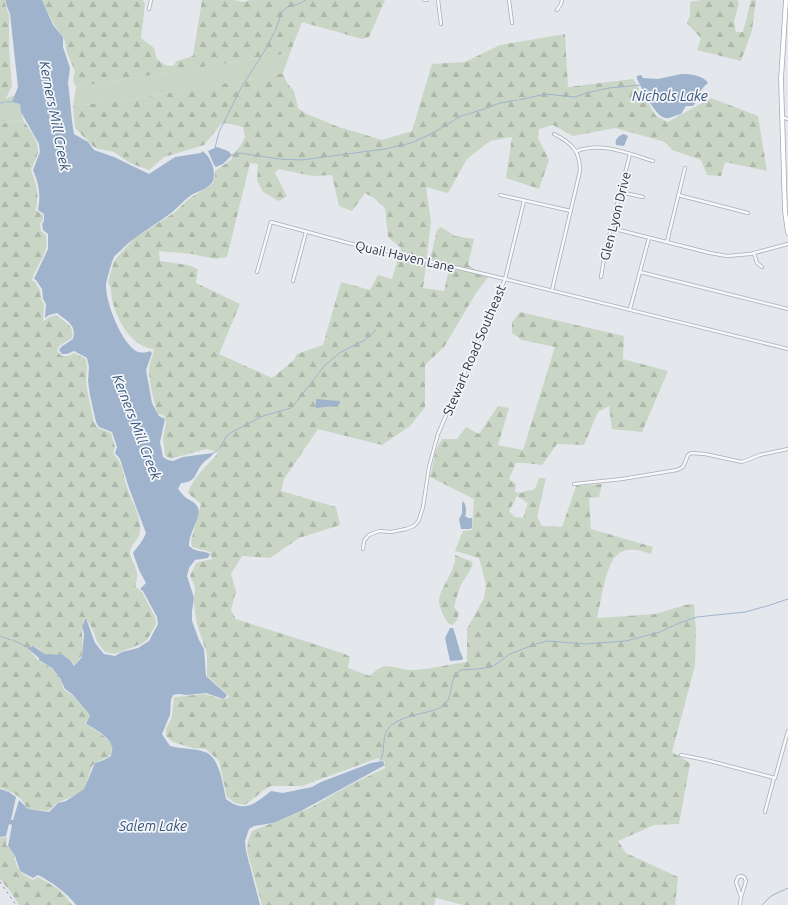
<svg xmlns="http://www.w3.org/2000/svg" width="788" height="905" font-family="Ubuntu,sans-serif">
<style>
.green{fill:#c9d6c5}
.forest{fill:url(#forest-firs);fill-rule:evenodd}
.water{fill:#9fb4cc}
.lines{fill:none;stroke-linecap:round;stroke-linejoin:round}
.stream{stroke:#9fb4cc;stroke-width:1}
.minor-casing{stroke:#a9aeb7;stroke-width:4}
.primary-casing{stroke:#a3abb8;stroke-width:5.5}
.minor{stroke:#f7f8fa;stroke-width:2.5}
.primary{stroke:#fff;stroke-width:4}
.rail{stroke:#7d8696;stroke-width:1;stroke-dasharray:2 4;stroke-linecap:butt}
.labels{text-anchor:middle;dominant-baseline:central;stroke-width:3.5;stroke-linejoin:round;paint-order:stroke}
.street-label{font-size:13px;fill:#2b3445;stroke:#f4f6f9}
.water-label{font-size:14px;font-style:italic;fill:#34527a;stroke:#f4f6f9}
</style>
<defs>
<pattern id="forest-firs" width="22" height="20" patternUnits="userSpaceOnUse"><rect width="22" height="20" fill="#c9d6c5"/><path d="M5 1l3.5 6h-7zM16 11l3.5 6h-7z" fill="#adb8ab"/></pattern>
</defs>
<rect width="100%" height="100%" fill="#e4e7ec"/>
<g class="green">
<polygon points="290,53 283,73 135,99 73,106 76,87"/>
<polygon points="15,95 12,102 20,104 23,120 0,124 0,101"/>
</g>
<g class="forest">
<polygon points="0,0 6,0 5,4 9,15 9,49 12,86 5,100 0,101"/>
<polygon points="42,0 143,0 145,4 141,38 154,48 157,59 165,65 173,66 177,61 193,56 202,0 233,0 245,2 249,0 385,0 369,37 362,39 302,22 290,53 76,87 73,81 75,71 67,53 65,42 63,36 54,25"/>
<polygon points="701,0 737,0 739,2 734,22 736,32 743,32 751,0 756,0 752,30 741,61 697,50 701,38 687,23 690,16 690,2"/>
<path d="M565,34L568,87L633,79L656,116L668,122L711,98L758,116L767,171L725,162L721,176L707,175L701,160L672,150L665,142L615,128L573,136L553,125L539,129L538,138L549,160L539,189L506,178L512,137L490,141L467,159L448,193L426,187L431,222L423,288L444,291L450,265L430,259L437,230L441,227L455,236L474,239L468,265L488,277L476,293L444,347L425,365V407L410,426L382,445L318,429L284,479L281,491L336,507L340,525L299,538L270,558L242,556L231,574L236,591L231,610L236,619L345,654L350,657L348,668L370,676C374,672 379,667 386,666C394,666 403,670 411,670C430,670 448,664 467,662V629L484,598L486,584L479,558L455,551L463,531L472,530L474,499L430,477L436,450L442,439H457L466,427L479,434L498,406L509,408L498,445L523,450L555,347L522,340L512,333V322L520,312L624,336L623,359L668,371L642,432L612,429L609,406L598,412L584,445L557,444L542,465L526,463H516L509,479L516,484L515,492L521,493C533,487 534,496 539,478H546L537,517L542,526L562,527L576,486L602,484L599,497L589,498L591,529L653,547L651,554C640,550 625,546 616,556C605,567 601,603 597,618L655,614L685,605L694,604L696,630L695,666L672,752L690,763L679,824L654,825L618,841L626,853L678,877L675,905H463L436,898L434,905H262L247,851L248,841L252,831L310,808L350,785L385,768V762L378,758L302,786H271L264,790L245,805L235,803L227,797L219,761L206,749L192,748L173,742L166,736V729L172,717L174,697L205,694L220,699L228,698L229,696L207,676V654L197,624L194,605L195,587L190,576L196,563L212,559L210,552L192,547L191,541L201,504L188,493C192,481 199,473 208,464C212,460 215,458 218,452L206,449L170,459L165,455L163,438L166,422L164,415L158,414C154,403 149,382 149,371C149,364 153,356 154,349C130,346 118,321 112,300C111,294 112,287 108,282L114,261L128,245L135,238L174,213L190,198L208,187L213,183L215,177V171L231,160L233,154L241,145L245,137L243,127L231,124L222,123L204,145L164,157L149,170L130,163L114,152L95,148L75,128L73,106L135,99L283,73L287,83L294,91L298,108L305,113L336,126L382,140L412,131L432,64L465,62L500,45ZM250,163L258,164L257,181L263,192L279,201L287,196L275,173L278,169L313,176L332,175L339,206L352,211L365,193L374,198L385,208L388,237L401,248L392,279L378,275L370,290L341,282L323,345L297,354L294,360L272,378L219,354L240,304L196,283L198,269L188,265L160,261L159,251L192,254L215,259L227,257ZM517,496L528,503L523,518L515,517L509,511Z"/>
<path d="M23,120C29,129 39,141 38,152C37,158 33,164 31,170C37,186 39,193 36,210L43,215V220L40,224L41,231L46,235C46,239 47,244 46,248C44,258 35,269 32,280L35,282L40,290L41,299L44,304L43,321L50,317L56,315C65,322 75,326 72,338L59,346L57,351L62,356H68L74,353L86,359L87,367L86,381L88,395L94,422L98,428L111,433L115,447L113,453C115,456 117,458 119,461C123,469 124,479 127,487C131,501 142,517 140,532C139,539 129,547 130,553C133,567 141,570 135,586L142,592L155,617L156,624L147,640L141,644L115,654L105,652L97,642L93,630L86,618C78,628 85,643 82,655C80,659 77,662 74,665C62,648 56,659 44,653C40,650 37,647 33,646L27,648L38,660L51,668L60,678L64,690L72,695L90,715L85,724C93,728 110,738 112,747C112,750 111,753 110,756L95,763L92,766L84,789L76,795L57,803L48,811L28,809C25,805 23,801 20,798C15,793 7,790 0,788V124Z"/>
<path d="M455,555L473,562C472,570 465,577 461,585C458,592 456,599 454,607L459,613L457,620L453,625L449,624C431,598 441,595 452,570C454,565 456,561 455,555Z"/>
<path d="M7,837L6,845C17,855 13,860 19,870C22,874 29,878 33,880L38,877C54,886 62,890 72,905H19L10,891L0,879V838Z"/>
</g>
<g class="water">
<path d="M6,0H42L53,25L63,37V47L70,68L68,83L69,91L72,121L74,134L88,142L94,150L114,157L149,174L175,157L201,153L202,151C210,155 217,172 213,181C209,189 197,191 190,196C182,202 176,210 167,216C152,227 137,235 123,248C121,251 117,253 114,257C112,261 106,281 106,286C106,303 121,342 136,351C140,353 146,353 150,351L152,353L146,370L152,403L159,416L165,419L160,442L163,457L168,460L173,461L183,457L213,453V454C210,458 207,459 204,462C194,472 198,482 181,483L178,489C180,491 182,494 184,496C188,500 196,502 198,508C202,516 188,534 189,546C197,553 203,550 210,554L208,558L195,560L189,568L187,576L194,598L192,611V621L199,640L204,649L206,676L227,695L226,697L223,699L206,693L187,695L178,694L173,695L171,700L170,715L162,734L170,746C181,749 194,748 205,752C220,757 223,786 226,799C244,814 256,803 271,791L283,793L312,787L321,782L371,763L383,761L385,765L301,811L273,823L254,826L249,829L245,841L246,851L260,905H76C66,892 53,883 38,875L33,878L20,871L15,856L8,846L12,825L9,824L6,836L0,837V789L9,792L16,797L11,820H13L19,800L28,809L49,812L58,803L66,801L84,789L95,763L104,760L111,756C111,753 113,750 112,747C110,737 94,728 86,724L90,715L72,694L65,689L60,678L52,668L39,660V658L27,648L33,646L45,654L63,655L70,660L74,666L82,657L84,634L82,626L86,618L95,643L104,654L115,656L122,652L138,648L149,641L158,624L157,617L143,591L140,589L146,583L139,570L133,553C138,546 143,541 146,533L129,488L120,459L115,453L117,447L112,432L99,427L96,422L90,395L88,381L89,367L87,358L74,351L67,354H62L59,350L61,347L73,339C77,325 67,321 57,313L49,315L45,318L46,304L43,299L42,289L36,280L34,279L48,249V234L43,230L42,224L44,221V214L38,210C41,193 39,185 33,170L40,152L39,144L21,112L20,104L12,102L18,87L10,14L6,4Z"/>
<path d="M681,74C690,74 703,75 708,83C698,90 700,99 693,106H686L681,114C675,115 670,119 665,118C655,116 642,88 637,79V76L641,75L643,78L658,79Z"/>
<path d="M624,134L628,136L624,146L616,145C614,140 619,135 624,134Z"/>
<polygon points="217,147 228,151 232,155 223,164 216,167 214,165 208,151"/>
<polygon points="316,399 339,401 340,402 339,405 336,406 316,408"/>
<path d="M463,501C466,504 467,512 465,516L468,518H472V528L470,529H461L459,519C465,511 460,510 463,501Z"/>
<path d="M450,628H453C457,638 458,648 463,658L462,660L450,661L445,638Z"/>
</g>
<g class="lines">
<g class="stream">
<polyline points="519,100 545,94 575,97 586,93 609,88 641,85"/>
<polyline points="7,102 12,102"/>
<polyline points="0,103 5,102"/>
<polyline points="215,148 219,132 241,88 267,47 276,29 282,11 288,7 301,3 306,0"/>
<polyline points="232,155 240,153 279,159 301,160 385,149 411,143 431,134 461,116 481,110 500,103 517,100"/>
<polyline points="219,449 226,437 232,432 263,416 291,408 298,400 325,365 341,352 365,340 376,330"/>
<polyline points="213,453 217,451"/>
<polyline points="0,636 11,640"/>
<polyline points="13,640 29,648"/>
<path d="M380,761C386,752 381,738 388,729C400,712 437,715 446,703C454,693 448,679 461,670L477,669L492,667L510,654L536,644L547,641L585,644L626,641L660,632L679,623L697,617L745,612L767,606L788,599"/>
<polyline points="762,905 771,896 788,888"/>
</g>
<g class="minor-casing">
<g id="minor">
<polyline points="424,0 427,0"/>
<polyline points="438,0 441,24"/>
<polyline points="509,0 512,23"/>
<polyline points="149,9 151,0"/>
<polyline points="557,10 561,4 562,0"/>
<polyline points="782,117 788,119"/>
<path d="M577,151C601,141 630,154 653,161"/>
<polyline points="620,192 643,197"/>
<polyline points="500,195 571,211"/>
<polyline points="678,195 748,213"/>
<polyline points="611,228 710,253 727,256 750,254 788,244"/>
<polyline points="667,242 685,168"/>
<polyline points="754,253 757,263 762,267"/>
<polyline points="257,272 271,222 352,244 387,251 505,279 788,349"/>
<polyline points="640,272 788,309"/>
<polyline points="601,277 605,252 630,154"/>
<polyline points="293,281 306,232"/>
<path d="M552,290L580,171C580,151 572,143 554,134"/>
<polyline points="630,309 649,238"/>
<polyline points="574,484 622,479 677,470 683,467 688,455 691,453 705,454 742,462 760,455 788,449"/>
<polyline points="363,549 364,541 369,535 379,531 391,532 406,529 414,526 419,520 423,507 429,467 438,434 505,279 524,201"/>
<polyline points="681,755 706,760 775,778 788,731"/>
<polyline points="765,812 774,778"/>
<polyline points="740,905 741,897 746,881 744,877 741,876 738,877 736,882 741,897"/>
</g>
</g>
<g class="primary-casing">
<polyline id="primary" points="786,0 781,79 785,211 788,233"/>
</g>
<use href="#minor" class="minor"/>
<use href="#primary" class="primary"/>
<polyline class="rail" points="0,882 16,905"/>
</g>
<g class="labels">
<g class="street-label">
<text transform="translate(615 216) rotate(-76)">Glen Lyon Drive</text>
<text transform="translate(405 256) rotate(13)">Quail Haven Lane</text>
<text transform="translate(474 350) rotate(-67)">Stewart Road Southeast</text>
</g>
<g class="water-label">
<text x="670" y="96">Nichols Lake</text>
<text transform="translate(55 116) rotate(79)">Kerners Mill Creek</text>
<text transform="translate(137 427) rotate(69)">Kerners Mill Creek</text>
<text x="153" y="826">Salem Lake</text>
</g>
</g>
</svg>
